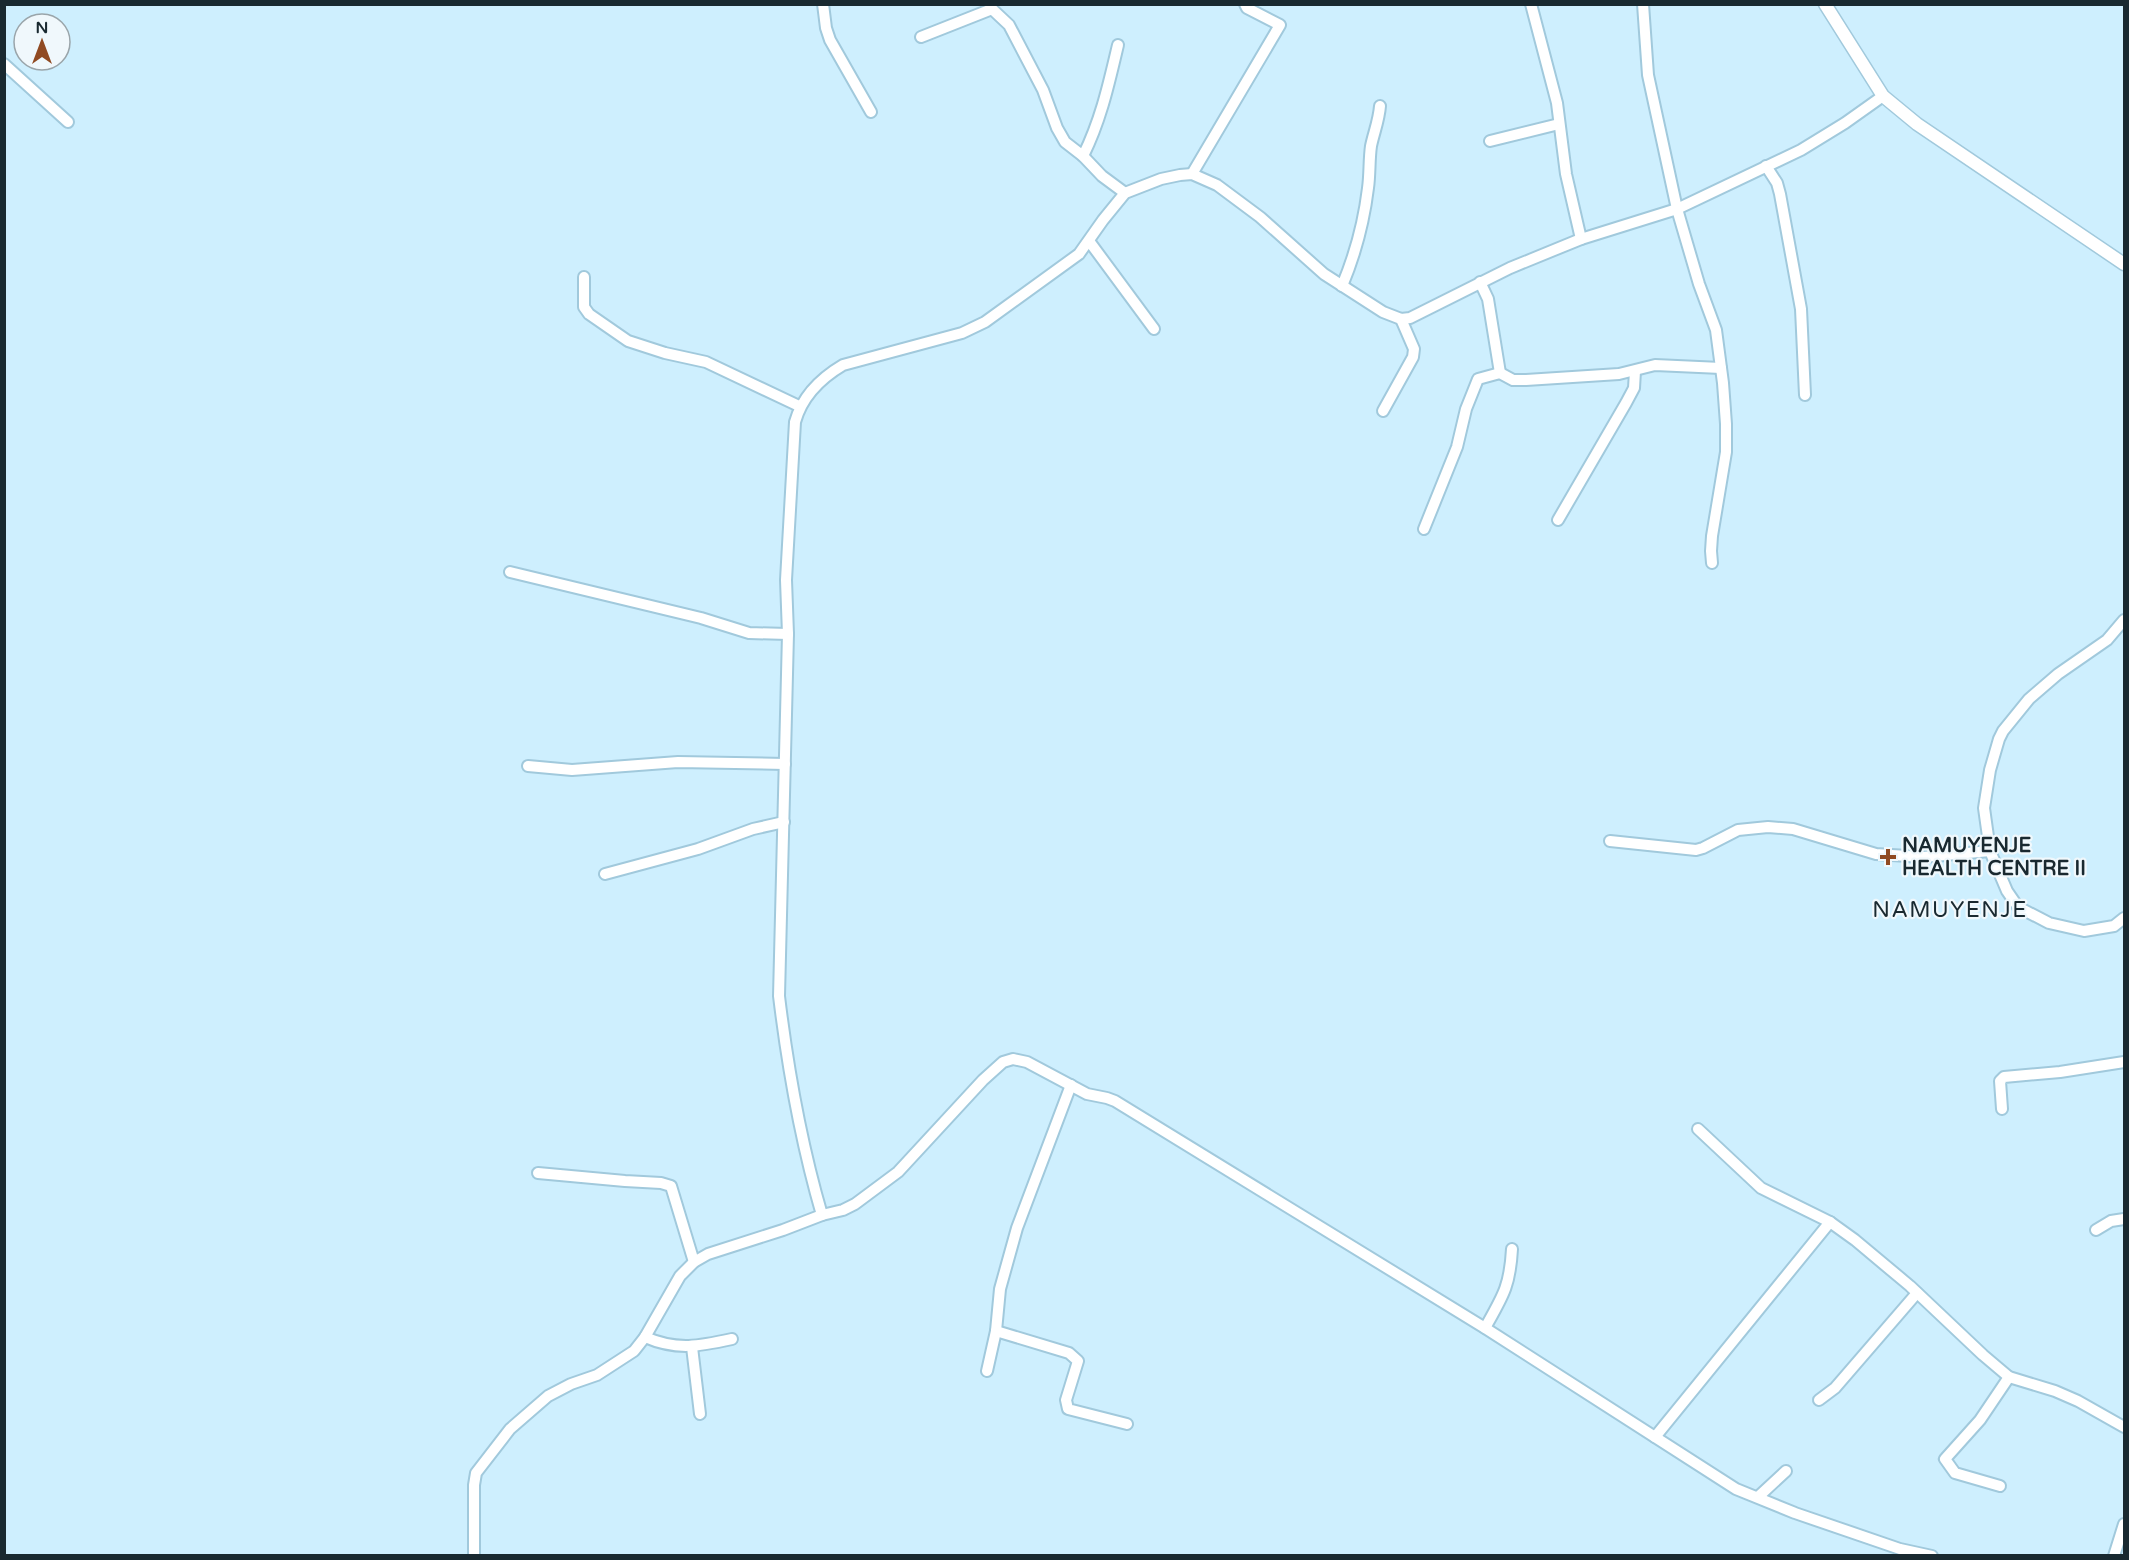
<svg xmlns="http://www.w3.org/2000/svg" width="2129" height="1560" font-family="'Varela Round',sans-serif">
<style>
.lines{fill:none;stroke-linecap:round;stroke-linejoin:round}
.minor-casing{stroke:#a1c9dc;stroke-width:14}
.tertiary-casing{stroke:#a1c9dc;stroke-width:15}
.minor{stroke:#fff;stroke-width:10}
.tertiary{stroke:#fff;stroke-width:12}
.poi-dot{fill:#904a22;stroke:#f0f8fc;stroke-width:2}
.labels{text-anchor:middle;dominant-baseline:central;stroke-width:4.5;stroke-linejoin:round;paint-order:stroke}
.poi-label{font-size:20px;font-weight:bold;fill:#192930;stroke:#f0f8fc;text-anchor:start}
.quarter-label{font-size:22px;letter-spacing:1.5px;fill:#192930;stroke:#f0f8fc}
</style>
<rect width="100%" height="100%" fill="#ceeffe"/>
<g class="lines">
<g class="minor-casing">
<g id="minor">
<polyline points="823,4 826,28 830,40 871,112"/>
<polyline points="990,4 992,9 1009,25 1043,90 1057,128 1065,142 1083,156 1102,176 1125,193"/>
<polyline points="1531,4 1557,103 1566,174 1581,239"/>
<polyline points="1643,4 1648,75 1677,209 1699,284 1716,330 1723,383 1726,424 1726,452 1712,536 1711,551 1712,563"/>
<polyline points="921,37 992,9"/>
<polyline points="4,64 68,122"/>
<polyline points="1490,141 1559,124"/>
<path d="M1083,156C1101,120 1109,83 1118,45"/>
<polyline points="1766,166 1777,183 1780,194 1801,309 1805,395"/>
<polyline points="1192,174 1280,25 1247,8 1245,4"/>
<polyline points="1089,241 1154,329"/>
<polyline points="584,277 584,307 589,314 628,341 665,353 706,362 799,406"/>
<polyline points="1480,282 1488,299 1500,373"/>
<path d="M1342,286C1355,255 1364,221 1368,188C1370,174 1369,160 1371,146C1374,132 1379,120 1380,106"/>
<polyline points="1383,411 1413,357 1414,349 1401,319"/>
<polyline points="1558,520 1626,403 1634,388 1635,371"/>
<polyline points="1424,529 1457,447 1466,409 1478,379 1500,373 1513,380 1526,380 1619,374 1655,365 1721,368"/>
<polyline points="510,572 701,618 749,633 788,634"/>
<polyline points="2124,620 2107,640 2058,674 2029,699 2003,731 1999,739 1990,770 1984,808 1990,851 2007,891 2018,907 2049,923 2084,931 2114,926 2124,918"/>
<polyline points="528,766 572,770 678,762 785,764"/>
<polyline points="1610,841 1696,850 1703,848 1738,830 1768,827 1793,829 1876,854 1923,857 1990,851"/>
<polyline points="605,874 698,849 753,829 784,822"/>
<polyline points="2002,1109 2000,1081 2004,1077 2060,1072 2124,1062"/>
<polyline points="1698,1129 1761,1188 1830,1222 1855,1240 1910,1286 1983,1355 2009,1377 2055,1391 2078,1401 2124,1427"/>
<polyline points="538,1173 625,1181 661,1183 671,1186 694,1262"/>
<polyline points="822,1215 843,1210 855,1204 898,1172 983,1080 1003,1062 1013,1059 1027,1062 1087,1094 1107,1098 1115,1101 1485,1328 1736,1489 1795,1513 1900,1549 1932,1556"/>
<polyline points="2096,1230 2111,1221 2124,1219"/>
<path d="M1485,1328C1503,1296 1510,1286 1512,1249"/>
<polyline points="996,1331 1069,1353 1078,1361 1066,1400 1068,1409 1127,1424"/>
<path d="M645,1337C677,1351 700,1346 732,1339"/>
<polyline points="692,1347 700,1414"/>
<polyline points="987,1371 996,1331 1000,1289 1017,1228 1071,1085"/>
<polyline points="1819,1400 1835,1388 1917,1293"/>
<polyline points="1655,1437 1830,1222"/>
<polyline points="2000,1486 1955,1473 1945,1459 1980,1420 2009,1377"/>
<polyline points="1758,1497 1786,1471"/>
<path d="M474,1556V1485L476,1473L510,1429L548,1396L571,1384L597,1375L634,1351L645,1337L680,1276L694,1262L708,1254L783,1230L822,1215C801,1143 788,1070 779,996L788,634L786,580L795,422C802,397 821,378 843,365L962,333L985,322L1079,254L1103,220L1125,193L1161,179L1180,175L1192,174L1217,185L1260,217L1324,274L1383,312L1401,319L1410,318L1510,268L1581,239L1677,209L1801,150L1845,123L1883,96"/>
<polyline points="2114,1556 2124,1524"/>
</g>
</g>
<g class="tertiary-casing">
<polyline id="tertiary" points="1825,4 1883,96 1917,124 2124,264"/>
</g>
<use href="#minor" class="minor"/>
<use href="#tertiary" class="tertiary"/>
</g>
<path class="poi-dot" d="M1885 848h6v6h6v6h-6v6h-6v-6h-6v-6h6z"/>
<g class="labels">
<g class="poi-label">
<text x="1902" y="846">NAMUYENJE<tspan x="1902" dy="23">HEALTH CENTRE II</tspan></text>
</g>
<g class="quarter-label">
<text x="1950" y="910">NAMUYENJE</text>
</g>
</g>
<rect width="2129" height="1560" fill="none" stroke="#192930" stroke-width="12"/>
<g transform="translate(42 42)"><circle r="28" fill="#f0f8fc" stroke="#9aa5aa" stroke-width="1.5"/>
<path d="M0-4.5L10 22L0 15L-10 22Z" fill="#904a22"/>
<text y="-9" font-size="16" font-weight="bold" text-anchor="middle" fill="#192930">N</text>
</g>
</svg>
